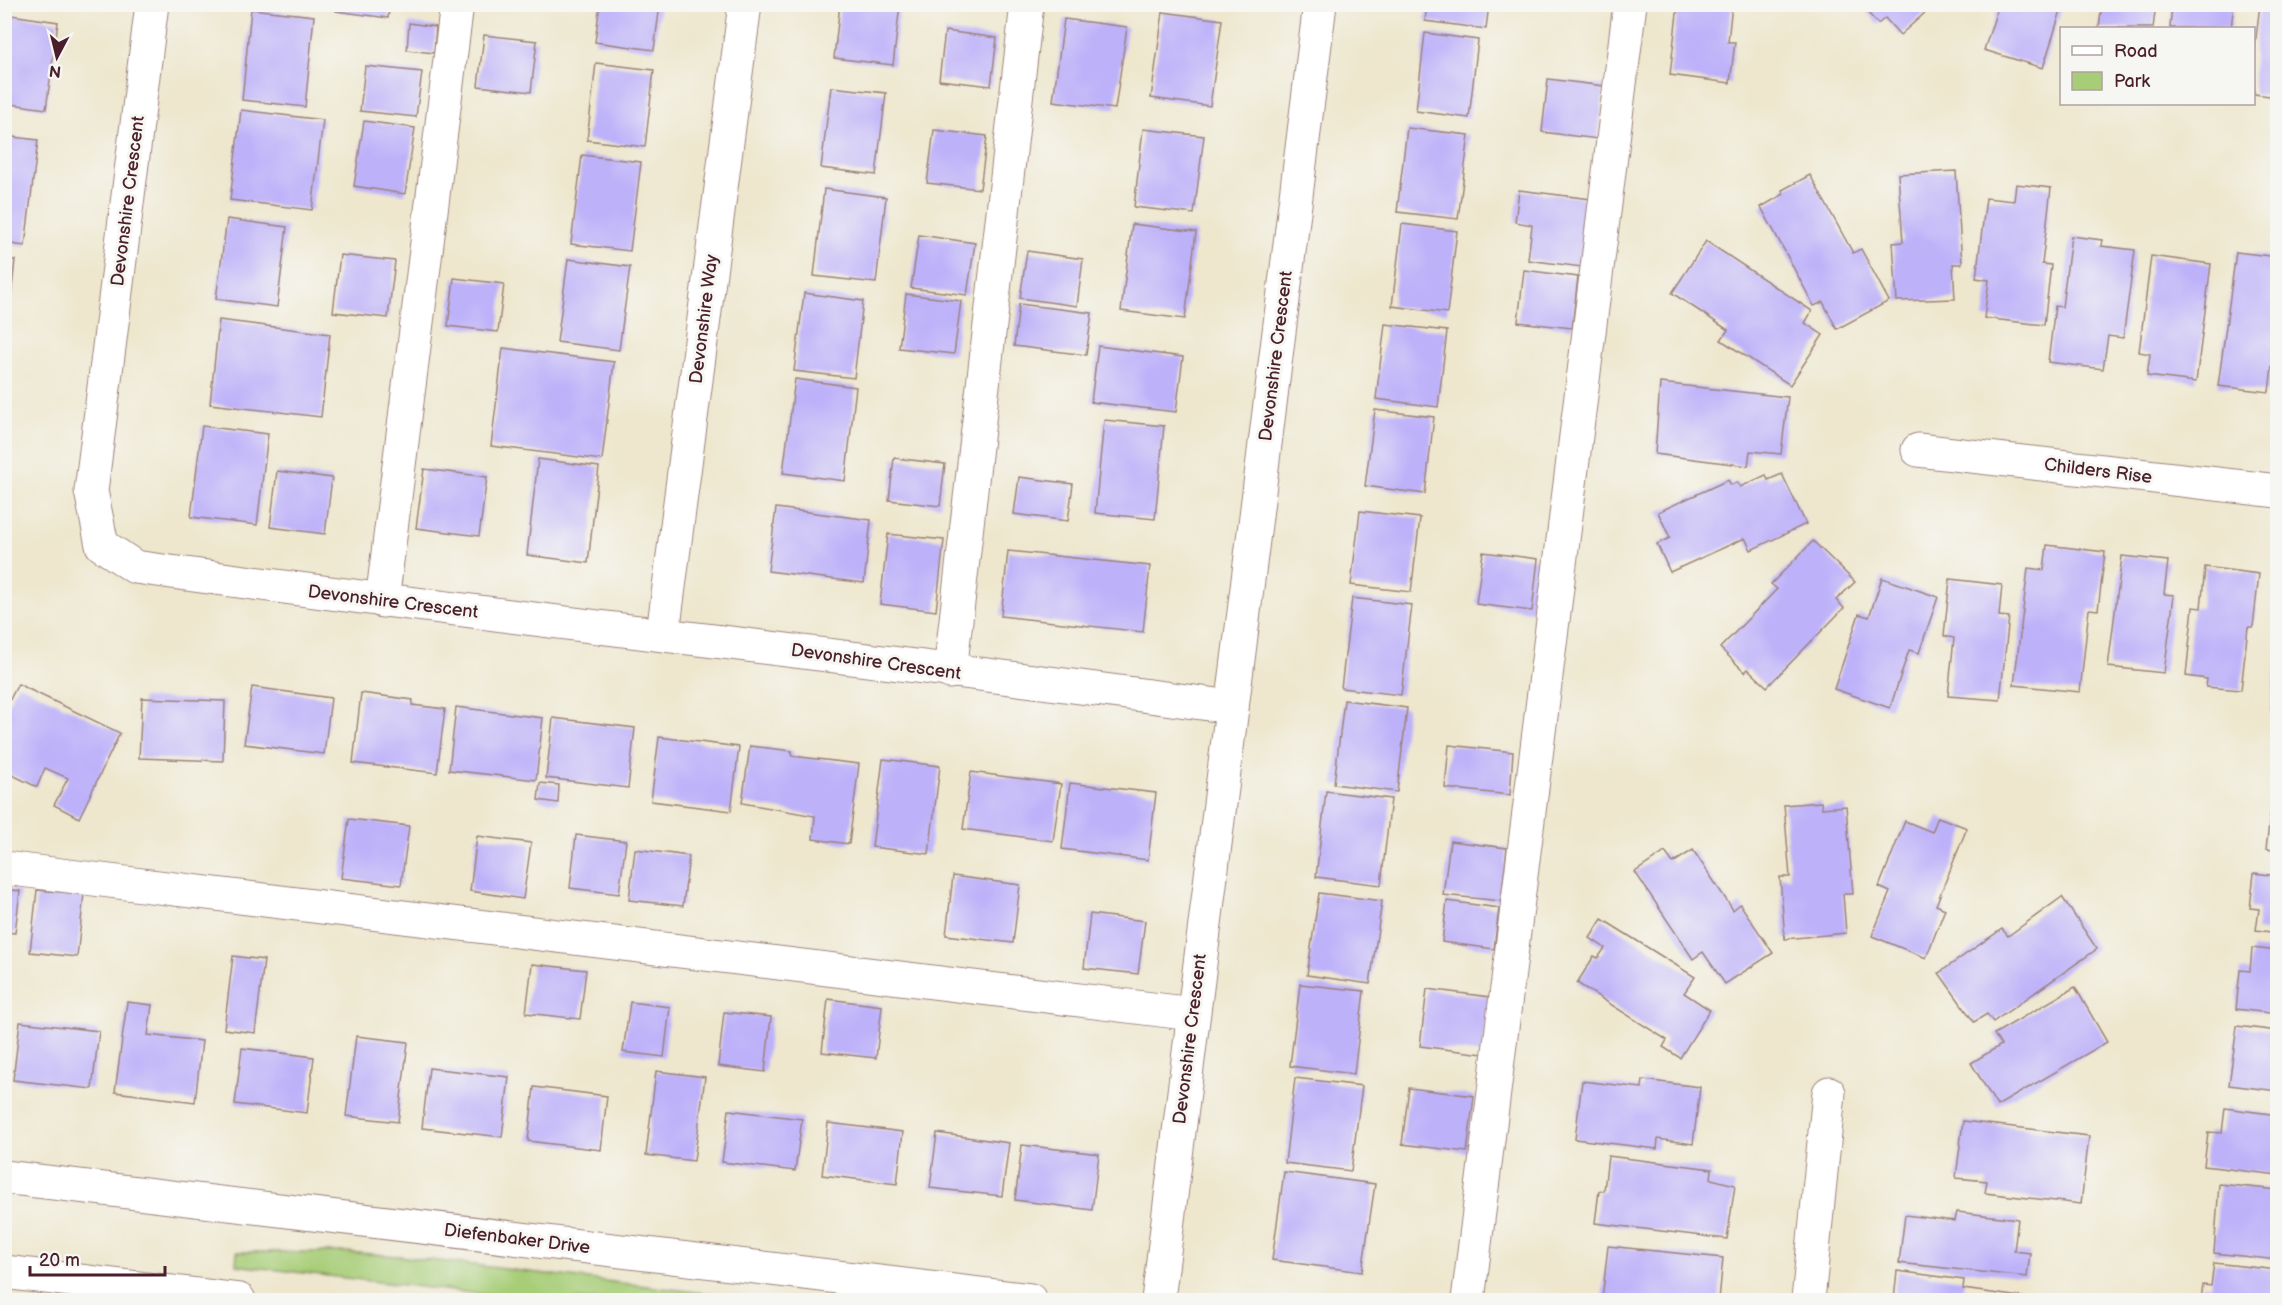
<svg xmlns="http://www.w3.org/2000/svg" width="2282" height="1305" font-family="'Balsamiq Sans',sans-serif">
<style>
.green{fill:#a7cd77;stroke:#787651;stroke-width:1.5}
.building{fill:#bdb1f9}
.lines{fill:none;stroke-linecap:round;stroke-linejoin:round}
.minor-casing{stroke:#9c837c;stroke-width:35}
.minor{stroke:#fff;stroke-width:33}
.labels{text-anchor:middle;dominant-baseline:central;stroke-width:6;stroke-linejoin:round;paint-order:stroke}
.street-label{font-size:18px;fill:#4a1f2b;stroke:#f6f6f2}
</style>
<rect width="100%" height="100%" fill="#f6f6f2"/>
<filter id="ink" filterUnits="userSpaceOnUse"><feTurbulence type="fractalNoise" baseFrequency=".0167" numOctaves="2"/><feDisplacementMap in="SourceGraphic" scale="12" xChannelSelector="R" yChannelSelector="G"/><feConvolveMatrix kernelMatrix="1 2 1 2 8 2 1 2 1" color-interpolation-filters="sRGB"/></filter>
<filter id="wash" filterUnits="userSpaceOnUse"><feTurbulence type="fractalNoise" baseFrequency=".008" numOctaves="4" result="noise"/><feDisplacementMap in="SourceGraphic" scale="24" xChannelSelector="R" yChannelSelector="G"/><feGaussianBlur stdDeviation="1.35" result="paint"/><feColorMatrix in="noise" values="0 0 0 0 0 0 0 0 0 0 0 0 0 0 0 0 0 1.4 0 .05"/><feComposite in="paint" operator="in"/></filter>
<g filter="url(#wash)">
<rect width="100%" height="100%" fill="#eee7ce"/>
<polygon class="green" points="237,1252 345,1252 398,1256 762,1300 529,1300 236,1265"/>
<g id="blocks">
<g class="building">
<polygon points="337,4 390,4 388,18 336,11"/>
<polygon points="600,4 660,4 654,50 595,42"/>
<polygon points="840,4 900,4 893,65 834,58"/>
<polygon points="1427,4 1489,4 1486,29 1425,21"/>
<polygon points="1678,4 1732,4 1728,42 1735,42 1730,83 1670,75"/>
<polygon points="1860,4 1935,4 1900,35 1885,18 1878,24"/>
<polygon points="1999,4 2063,4 2043,68 1984,50"/>
<polygon points="2102,4 2156,4 2153,28 2099,28"/>
<polygon points="2172,4 2234,4 2231,28 2170,28"/>
<polygon points="2260,4 2278,4 2278,97 2254,94 2254,55"/>
<polygon points="251,9 314,16 305,107 242,100"/>
<polygon points="1163,12 1222,20 1210,106 1151,98"/>
<polygon points="4,14 58,22 46,109 4,103"/>
<polygon points="1064,19 1127,27 1115,109 1053,101"/>
<polygon points="409,23 436,27 434,53 407,50"/>
<polygon points="945,31 997,38 991,86 939,80"/>
<polygon points="1425,33 1478,40 1469,118 1416,111"/>
<polygon points="484,35 537,41 531,92 478,86"/>
<polygon points="596,63 654,70 645,147 587,140"/>
<polygon points="365,66 422,72 416,117 360,111"/>
<polygon points="1548,79 1604,86 1598,139 1542,132"/>
<polygon points="831,87 886,93 876,175 821,168"/>
<polygon points="241,110 323,120 312,210 230,200"/>
<polygon points="364,121 415,128 405,194 354,186"/>
<polygon points="1407,128 1469,135 1458,219 1397,212"/>
<polygon points="1143,129 1204,136 1194,214 1134,207"/>
<polygon points="934,130 987,136 980,189 927,183"/>
<polygon points="4,136 38,140 25,246 4,243"/>
<polygon points="582,155 641,162 630,251 571,244"/>
<polygon points="1956,171 1962,264 1953,264 1955,299 1897,301 1893,243 1903,242 1898,174"/>
<polygon points="1810,175 1853,253 1861,249 1889,301 1837,329 1823,302 1814,306 1761,207 1784,194 1782,190"/>
<polygon points="2016,184 2051,188 2042,264 2051,265 2044,325 1984,318 1989,280 1976,278 1986,198 2014,201"/>
<polygon points="824,189 886,197 876,283 814,276"/>
<polygon points="1519,190 1591,199 1582,267 1528,260 1532,225 1515,222"/>
<polygon points="227,219 287,227 277,307 216,299"/>
<polygon points="1132,224 1196,232 1185,319 1121,311"/>
<polygon points="1402,224 1457,231 1447,313 1392,306"/>
<polygon points="919,235 975,243 967,295 911,288"/>
<polygon points="2071,236 2102,240 2101,246 2135,250 2123,338 2108,336 2103,369 2048,362 2055,306 2062,307"/>
<polygon points="1706,241 1812,311 1805,323 1823,335 1790,385 1721,340 1728,330 1672,293"/>
<polygon points="1027,251 1083,259 1077,306 1020,298"/>
<polygon points="2236,252 2278,257 2278,367 2272,366 2269,392 2218,386"/>
<polygon points="340,255 395,261 388,318 333,312"/>
<polygon points="2151,256 2211,264 2196,382 2147,376 2150,354 2139,352"/>
<polygon points="4,259 15,260 6,343 4,343"/>
<polygon points="568,259 630,267 619,350 557,342"/>
<polygon points="1524,270 1578,277 1572,328 1518,322"/>
<polygon points="454,278 504,284 498,332 448,326"/>
<polygon points="804,293 863,301 854,378 794,371"/>
<polygon points="906,294 961,301 954,354 899,348"/>
<polygon points="1019,304 1092,313 1086,355 1014,346"/>
<polygon points="219,320 330,334 321,417 210,404"/>
<polygon points="1385,324 1447,331 1438,407 1376,399"/>
<polygon points="1098,346 1183,357 1176,412 1091,402"/>
<polygon points="503,348 614,362 602,460 491,446"/>
<polygon points="795,379 856,387 845,481 783,473"/>
<polygon points="1660,383 1788,397 1781,454 1750,451 1748,466 1655,454"/>
<polygon points="1375,410 1434,417 1425,494 1365,486"/>
<polygon points="1104,420 1164,426 1155,519 1095,513"/>
<polygon points="202,426 268,434 257,525 191,517"/>
<polygon points="894,458 945,464 940,506 889,500"/>
<polygon points="538,459 599,467 588,563 527,555"/>
<polygon points="424,469 487,477 479,536 416,528"/>
<polygon points="277,471 332,478 325,534 270,527"/>
<polygon points="1782,474 1806,524 1751,550 1745,538 1670,572 1657,544 1670,538 1658,512 1728,480 1731,485 1737,482 1740,487 1766,475 1768,480"/>
<polygon points="1019,477 1073,484 1068,521 1014,514"/>
<polygon points="776,508 871,520 864,583 768,571"/>
<polygon points="1360,511 1420,518 1411,592 1351,585"/>
<polygon points="888,534 944,540 936,611 880,604"/>
<polygon points="1813,541 1855,582 1836,600 1844,608 1767,687 1748,669 1745,672 1720,648 1777,589 1771,584"/>
<polygon points="2047,545 2105,552 2098,610 2089,609 2080,692 2014,685 2028,568 2044,570"/>
<polygon points="1008,551 1150,566 1143,632 1001,616"/>
<polygon points="1483,552 1538,559 1532,611 1476,604"/>
<polygon points="2122,556 2168,561 2164,594 2174,595 2164,673 2108,667"/>
<polygon points="2205,567 2259,574 2253,627 2248,627 2241,690 2206,687 2207,679 2186,676 2193,607 2201,608"/>
<polygon points="1882,578 1938,597 1919,653 1909,650 1890,708 1834,689 1859,614 1869,617"/>
<polygon points="1950,579 2002,585 1999,616 2009,617 2000,700 1948,696 1954,638 1944,636"/>
<polygon points="1352,598 1412,605 1401,695 1341,688"/>
<polygon points="2276,670 2278,670 2278,711 2271,710"/>
<polygon points="18,684 120,733 79,818 54,805 68,778 45,768 37,787 4,771 4,711"/>
<polygon points="252,687 331,698 324,754 244,744"/>
<polygon points="361,693 413,700 412,705 445,709 437,773 353,763"/>
<polygon points="142,698 225,701 223,761 139,758"/>
<polygon points="1344,700 1407,708 1397,792 1334,784"/>
<polygon points="456,707 543,718 536,780 449,770"/>
<polygon points="553,718 635,728 628,788 546,778"/>
<polygon points="659,737 739,747 731,811 651,801"/>
<polygon points="1449,745 1513,752 1510,795 1445,788"/>
<polygon points="750,746 792,751 792,756 859,764 849,844 813,839 815,816 742,803"/>
<polygon points="883,759 940,766 929,854 872,847"/>
<polygon points="971,772 1061,784 1053,841 963,829"/>
<polygon points="540,783 559,785 558,803 538,800"/>
<polygon points="1070,783 1156,793 1148,860 1062,849"/>
<polygon points="1326,791 1391,799 1381,885 1316,877"/>
<polygon points="2273,792 2278,792 2278,851 2266,849"/>
<polygon points="1821,802 1822,808 1846,806 1853,894 1843,894 1846,933 1785,939 1780,877 1790,877 1784,805"/>
<polygon points="1938,817 1967,828 1936,905 1945,909 1926,958 1872,936 1890,892 1879,887 1905,821 1932,832"/>
<polygon points="349,819 409,826 401,885 341,878"/>
<polygon points="576,835 626,841 619,894 570,888"/>
<polygon points="477,836 531,843 523,899 470,891"/>
<polygon points="1450,841 1507,848 1501,901 1443,895"/>
<polygon points="635,849 689,856 683,906 629,900"/>
<polygon points="1693,850 1733,910 1740,904 1773,953 1725,984 1703,952 1693,959 1635,872 1665,852 1673,863"/>
<polygon points="2254,873 2278,876 2278,933 2256,930 2259,909 2250,908"/>
<polygon points="953,876 1020,885 1013,943 946,935"/>
<polygon points="4,889 20,891 15,933 4,932"/>
<polygon points="37,890 84,894 77,957 30,952"/>
<polygon points="1319,893 1382,901 1370,984 1307,975"/>
<polygon points="2062,897 2097,949 1993,1022 1987,1014 1974,1022 1939,973 2002,929 2008,936"/>
<polygon points="1447,901 1499,908 1494,949 1442,942"/>
<polygon points="1090,914 1145,921 1138,974 1084,968"/>
<polygon points="1602,919 1695,977 1684,993 1710,1010 1680,1058 1663,1047 1667,1040 1577,983 1594,956 1598,958 1605,948 1590,938"/>
<polygon points="2252,948 2278,951 2278,1014 2236,1009 2240,970 2250,971"/>
<polygon points="233,956 264,960 255,1033 224,1029"/>
<polygon points="532,964 586,970 580,1019 526,1013"/>
<polygon points="1300,984 1364,991 1354,1074 1290,1066"/>
<polygon points="2075,987 2107,1042 1997,1106 1971,1063 2001,1045 1994,1034"/>
<polygon points="1427,989 1490,997 1483,1054 1420,1046"/>
<polygon points="828,999 882,1006 876,1058 822,1052"/>
<polygon points="127,1002 152,1005 148,1035 202,1041 195,1102 115,1092"/>
<polygon points="630,1002 670,1007 664,1057 623,1052"/>
<polygon points="724,1012 771,1017 765,1072 718,1066"/>
<polygon points="20,1022 99,1031 92,1089 13,1080"/>
<polygon points="2237,1026 2278,1031 2278,1091 2229,1085"/>
<polygon points="356,1036 408,1042 398,1122 346,1116"/>
<polygon points="242,1048 314,1057 307,1113 235,1104"/>
<polygon points="429,1068 509,1077 502,1137 422,1128"/>
<polygon points="656,1071 705,1077 694,1161 646,1155"/>
<polygon points="1295,1078 1362,1086 1351,1171 1285,1163"/>
<polygon points="1643,1080 1700,1087 1693,1144 1658,1139 1657,1149 1575,1139 1582,1081 1642,1088"/>
<polygon points="534,1087 607,1096 601,1150 528,1141"/>
<polygon points="1409,1088 1474,1096 1467,1152 1402,1144"/>
<polygon points="2225,1108 2278,1115 2278,1175 2204,1166 2208,1132 2222,1133"/>
<polygon points="729,1110 802,1119 795,1171 722,1162"/>
<polygon points="1963,1121 2089,1136 2081,1204 1985,1193 1987,1181 1956,1178"/>
<polygon points="828,1123 903,1132 897,1184 822,1175"/>
<polygon points="937,1133 1009,1143 1002,1196 930,1188"/>
<polygon points="1022,1145 1099,1154 1092,1210 1015,1200"/>
<polygon points="1608,1156 1712,1169 1711,1179 1735,1185 1727,1239 1595,1223 1599,1191 1604,1191"/>
<polygon points="1284,1172 1375,1184 1362,1272 1272,1260"/>
<polygon points="2219,1184 2278,1190 2278,1260 2214,1253"/>
<polygon points="1957,1212 2018,1219 2014,1251 2030,1253 2027,1277 1899,1263 1905,1215 1955,1221"/>
<polygon points="1608,1246 1723,1258 1719,1300 1602,1300"/>
<polygon points="2214,1263 2278,1270 2278,1300 2201,1300 2203,1285 2211,1286"/>
<polygon points="1897,1271 1964,1280 1963,1289 2042,1300 1894,1300"/>
</g>
</g>
</g>
<g filter="url(#ink)">
<use href="#blocks" fill-opacity="0" stroke="#9c837c" stroke-width="1.5"/>
<g class="lines">
<g class="minor-casing">
<g id="minor">
<path d="M152,4L91,491L102,545L135,567C500,618 867,657 1232,707"/>
<polyline points="1918,450 2278,491"/>
<polyline points="382,601 457,4"/>
<polyline points="663,633 745,4"/>
<polyline points="950,672 1027,4"/>
<polyline points="4,868 1193,1014"/>
<polyline points="4,1177 1030,1300"/>
<polyline points="4,1272 239,1300"/>
<polyline points="1158,1300 1320,4"/>
<polyline points="1468,1300 1630,4"/>
<polyline points="1808,1300 1829,1093"/>
</g>
</g>
<use href="#minor" class="minor"/>
</g>
</g>
<g class="labels">
<g class="street-label">
<text transform="translate(128 201) rotate(-83)">Devonshire Crescent</text>
<text transform="translate(704 319) rotate(-83)">Devonshire Way</text>
<text transform="translate(1276 356) rotate(-83)">Devonshire Crescent</text>
<text transform="translate(2098 471) rotate(7)">Childers Rise</text>
<text transform="translate(393 602) rotate(7)">Devonshire Crescent</text>
<text transform="translate(876 662) rotate(8)">Devonshire Crescent</text>
<text transform="translate(1190 1039) rotate(-83)">Devonshire Crescent</text>
<text transform="translate(517 1239) rotate(7)">Diefenbaker Drive</text>
</g>
</g>
<rect width="2282" height="1305" fill="none" stroke="#f6f6f2" stroke-width="24"/>
<rect x="2060" y="27" width="195" height="78" fill="#f6f6f2" stroke="#b1a0a2" stroke-width="1.5"/>
<rect x="2072" y="46" width="30" height="9" fill="#ffffff" stroke="#b1a0a2" stroke-width="1.5"/>
<text x="2114" y="57" font-size="18" fill="#4a1f2b">Road</text>
<rect x="2072" y="72" width="30" height="18" fill="#a7cd77" stroke="#b1a0a2" stroke-width="1.5"/>
<text x="2114" y="87" font-size="18" fill="#4a1f2b">Park</text>
<g transform="translate(57 57) rotate(187)" stroke="#f6f6f2" stroke-width="4.5" paint-order="stroke">
<path d="M0-4.5L10 22L0 15L-10 22Z" fill="#4a1f2b"/>
<text y="-9" font-size="16" font-weight="bold" text-anchor="middle" fill="#4a1f2b">N</text>
</g>
<path d="M30 1266v9h135v-9" fill="none" stroke="#4a1f2b" stroke-width="3"/>
<text x="39" y="1266" font-size="18" fill="#4a1f2b" stroke="#f6f6f2" stroke-width="4.5" paint-order="stroke">20 m</text>
</svg>
